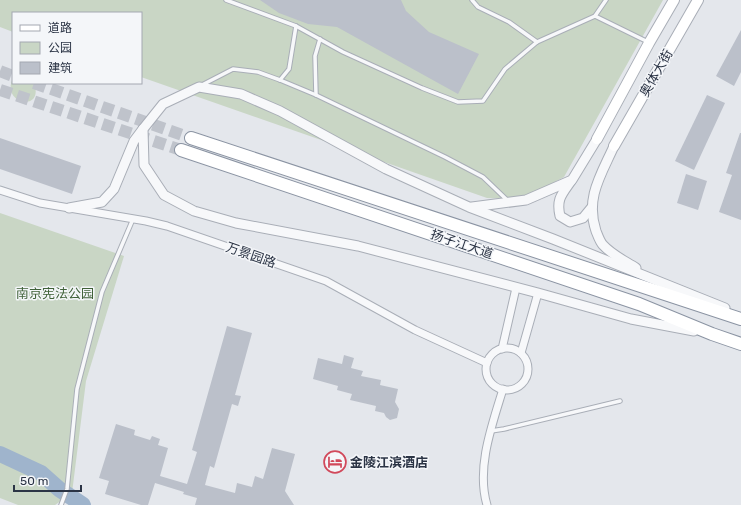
<svg xmlns="http://www.w3.org/2000/svg" width="741" height="505" font-family="Rubik,'Noto Sans SC',sans-serif">
<style>
.green{fill:#c9d6c5}
.lines{fill:none;stroke-linecap:round;stroke-linejoin:round}
.river{stroke:#9fb4cc;stroke-width:16}
.building{fill:#bbc0ca}
.trunk-tunnel{stroke:#bfc3cb;stroke-width:12;stroke-dasharray:12 6;stroke-linecap:butt}
.service-casing{stroke:#a9aeb7;stroke-width:5.5}
.minor-casing{stroke:#a9aeb7;stroke-width:9}
.tertiary-casing{stroke:#a9aeb7;stroke-width:11}
.secondary-casing{stroke:#a9aeb7;stroke-width:12}
.trunk-casing{stroke:#8b94a3;stroke-width:14}
.service{stroke:#f7f8fa;stroke-width:3.5}
.minor{stroke:#f7f8fa;stroke-width:7}
.tertiary{stroke:#f7f8fa;stroke-width:9}
.secondary{stroke:#fff;stroke-width:10}
.trunk{stroke:#fff;stroke-width:12}
.labels{text-anchor:middle;dominant-baseline:central;stroke-width:3;stroke-linejoin:round;paint-order:stroke}
.street-label{font-size:13px;fill:#2b3445;stroke:#f4f6f9}
.park-label{font-size:13px;fill:#3f6138;stroke:#f4f6f9}
.poi-label{font-size:13px;font-weight:bold;fill:#2b3445;stroke:#f4f6f9;text-anchor:start}
</style>
<rect width="100%" height="100%" fill="#e4e7ec"/>
<g class="green">
<path d="M0,0H663L564,177C535,193 521,200 487,198L141,77V13H13V32L0,27Z"/>
<path d="M13,78V83H34C45,113 0,104 13,78Z"/>
<polygon points="0,213 124,256 86,381 72,493 55,505 18,505 0,498"/>
</g>
<g class="lines">
<polyline class="river" points="0,454 41,473 59,489 83,505"/>
</g>
<g class="building">
<polygon points="260,0 401,0 406,11 429,32 479,54 458,94 337,27 308,24 279,13"/>
<polygon points="741,30 741,72 734,86 716,76"/>
<polygon points="707,95 725,103 694,170 675,161"/>
<polygon points="740,133 741,133 741,220 719,212 732,175 726,173"/>
<polygon points="0,138 81,166 72,194 0,169"/>
<polygon points="686,174 707,181 698,210 677,203"/>
<polygon points="227,326 252,333 235,395 241,396 238,406 232,404 214,468 210,466 205,485 235,493 237,483 252,487 255,476 263,479 272,448 295,454 285,491 294,505 195,505 197,498 183,494 184,492 155,483 148,505 141,505 105,494 109,481 99,478 116,424 135,430 134,435 150,440 152,436 160,439 158,445 168,448 160,476 187,484 197,452 192,450"/>
<polygon points="344,355 354,358 351,368 363,371 361,376 381,380 380,385 398,389 395,402 399,409 397,418 390,420 386,417 384,413 375,411 376,406 350,400 352,394 337,390 338,386 313,379 318,358 342,364"/>
</g>
<g class="lines">
<g class="trunk-tunnel">
<polyline points="0,71 13,76"/>
<polyline points="34,83 191,138"/>
<polyline points="0,90 181,150"/>
</g>
<g class="service-casing">
<g id="service">
<polyline points="226,0 296,26 343,52 422,88 458,102 483,101 505,69 537,42 595,16 606,0"/>
<polyline points="472,0 478,7 509,22 537,42"/>
<polyline points="595,16 648,42"/>
<polyline points="280,80 289,69 296,26"/>
<polyline points="202,85 233,69 258,72 280,80 316,95 445,157 483,177 507,200"/>
<polyline points="316,95 315,56 320,39"/>
<polyline points="491,431 504,429 620,401"/>
<polyline points="61,505 67,489 77,389 102,292 133,219"/>
</g>
</g>
<g class="minor-casing">
<g id="minor">
<polyline points="0,190 40,203 146,221 167,226 326,281 415,330 487,363"/>
<circle cx="507" cy="369" r="21"/>
<polyline points="502,349 516,288"/>
<polyline points="521,353 538,293"/>
<path d="M487,505C476,468 492,425 503,389"/>
</g>
</g>
<g class="tertiary-casing">
<g id="tertiary">
<path d="M614,146C601,175 585,198 596,231C598,236 600,242 603,245C612,255 625,261 636,268"/>
<path d="M571,181C562,194 556,199 560,216L570,222L583,218L592,207"/>
<polyline points="472,207 526,200 572,180 597,139"/>
<polyline points="69,208 102,202 114,189 134,141 143,129"/>
<polyline points="694,331 631,319 538,293 358,246 236,223 194,211 164,195 144,165 143,129 163,104 199,87 241,94 280,111 386,169 469,207 553,239 725,308"/>
</g>
</g>
<g class="secondary-casing">
<g id="secondary">
<polyline points="597,139 649,43 674,0"/>
<polyline points="614,146 698,0"/>
</g>
</g>
<g class="trunk-casing">
<g id="trunk">
<polyline points="191,138 741,319"/>
<polyline points="181,150 639,304 712,334 741,344"/>
</g>
</g>
<use href="#service" class="service"/>
<use href="#minor" class="minor"/>
<use href="#tertiary" class="tertiary"/>
<use href="#secondary" class="secondary"/>
<use href="#trunk" class="trunk"/>
</g>
<defs>
<g id="hotel-ring" transform="scale(1.15)"><circle r="9.5" fill="#f4f6f9" stroke="#d1495b" stroke-width="1.5"/><path d="M-6-4.5h1.5V1H6V5H4.5V3h-9V5H-6ZM-4 0a1.8 1.8 0 1 1 3.6 0ZM.5 0V-2.5h3Q6-2.5 6 0Z" fill="#d1495b"/></g>
</defs>
<g fill-rule="evenodd">
<use href="#hotel-ring" x="335" y="462"/>
</g>
<g class="labels">
<g class="street-label">
<text transform="translate(656 73) rotate(-60)">奥体大街</text>
<text transform="translate(462 244) rotate(19)">扬子江大道</text>
<text transform="translate(251 255) rotate(19)">万景园路</text>
</g>
<g class="park-label">
<text x="55" y="293">南京宪法公园</text>
</g>
<g class="poi-label">
<text x="350" y="462">金陵江滨酒店</text>
</g>
</g>
<rect x="12" y="12" width="130" height="72" fill="#f4f6f9" stroke="#a4a8b1"/>
<rect x="20" y="25" width="20" height="6" fill="#ffffff" stroke="#a4a8b1"/>
<text x="48" y="32" font-size="12" fill="#2b3445">道路</text>
<rect x="20" y="42" width="20" height="12" fill="#c9d6c5" stroke="#a4a8b1"/>
<text x="48" y="52" font-size="12" fill="#2b3445">公园</text>
<rect x="20" y="62" width="20" height="12" fill="#bbc0ca" stroke="#a4a8b1"/>
<text x="48" y="72" font-size="12" fill="#2b3445">建筑</text>
<path d="M14 485v6h67v-6" fill="none" stroke="#2b3445" stroke-width="2"/>
<text x="20" y="485" font-size="12" fill="#2b3445" stroke="#f4f6f9" stroke-width="3" paint-order="stroke">50 m</text>
</svg>
